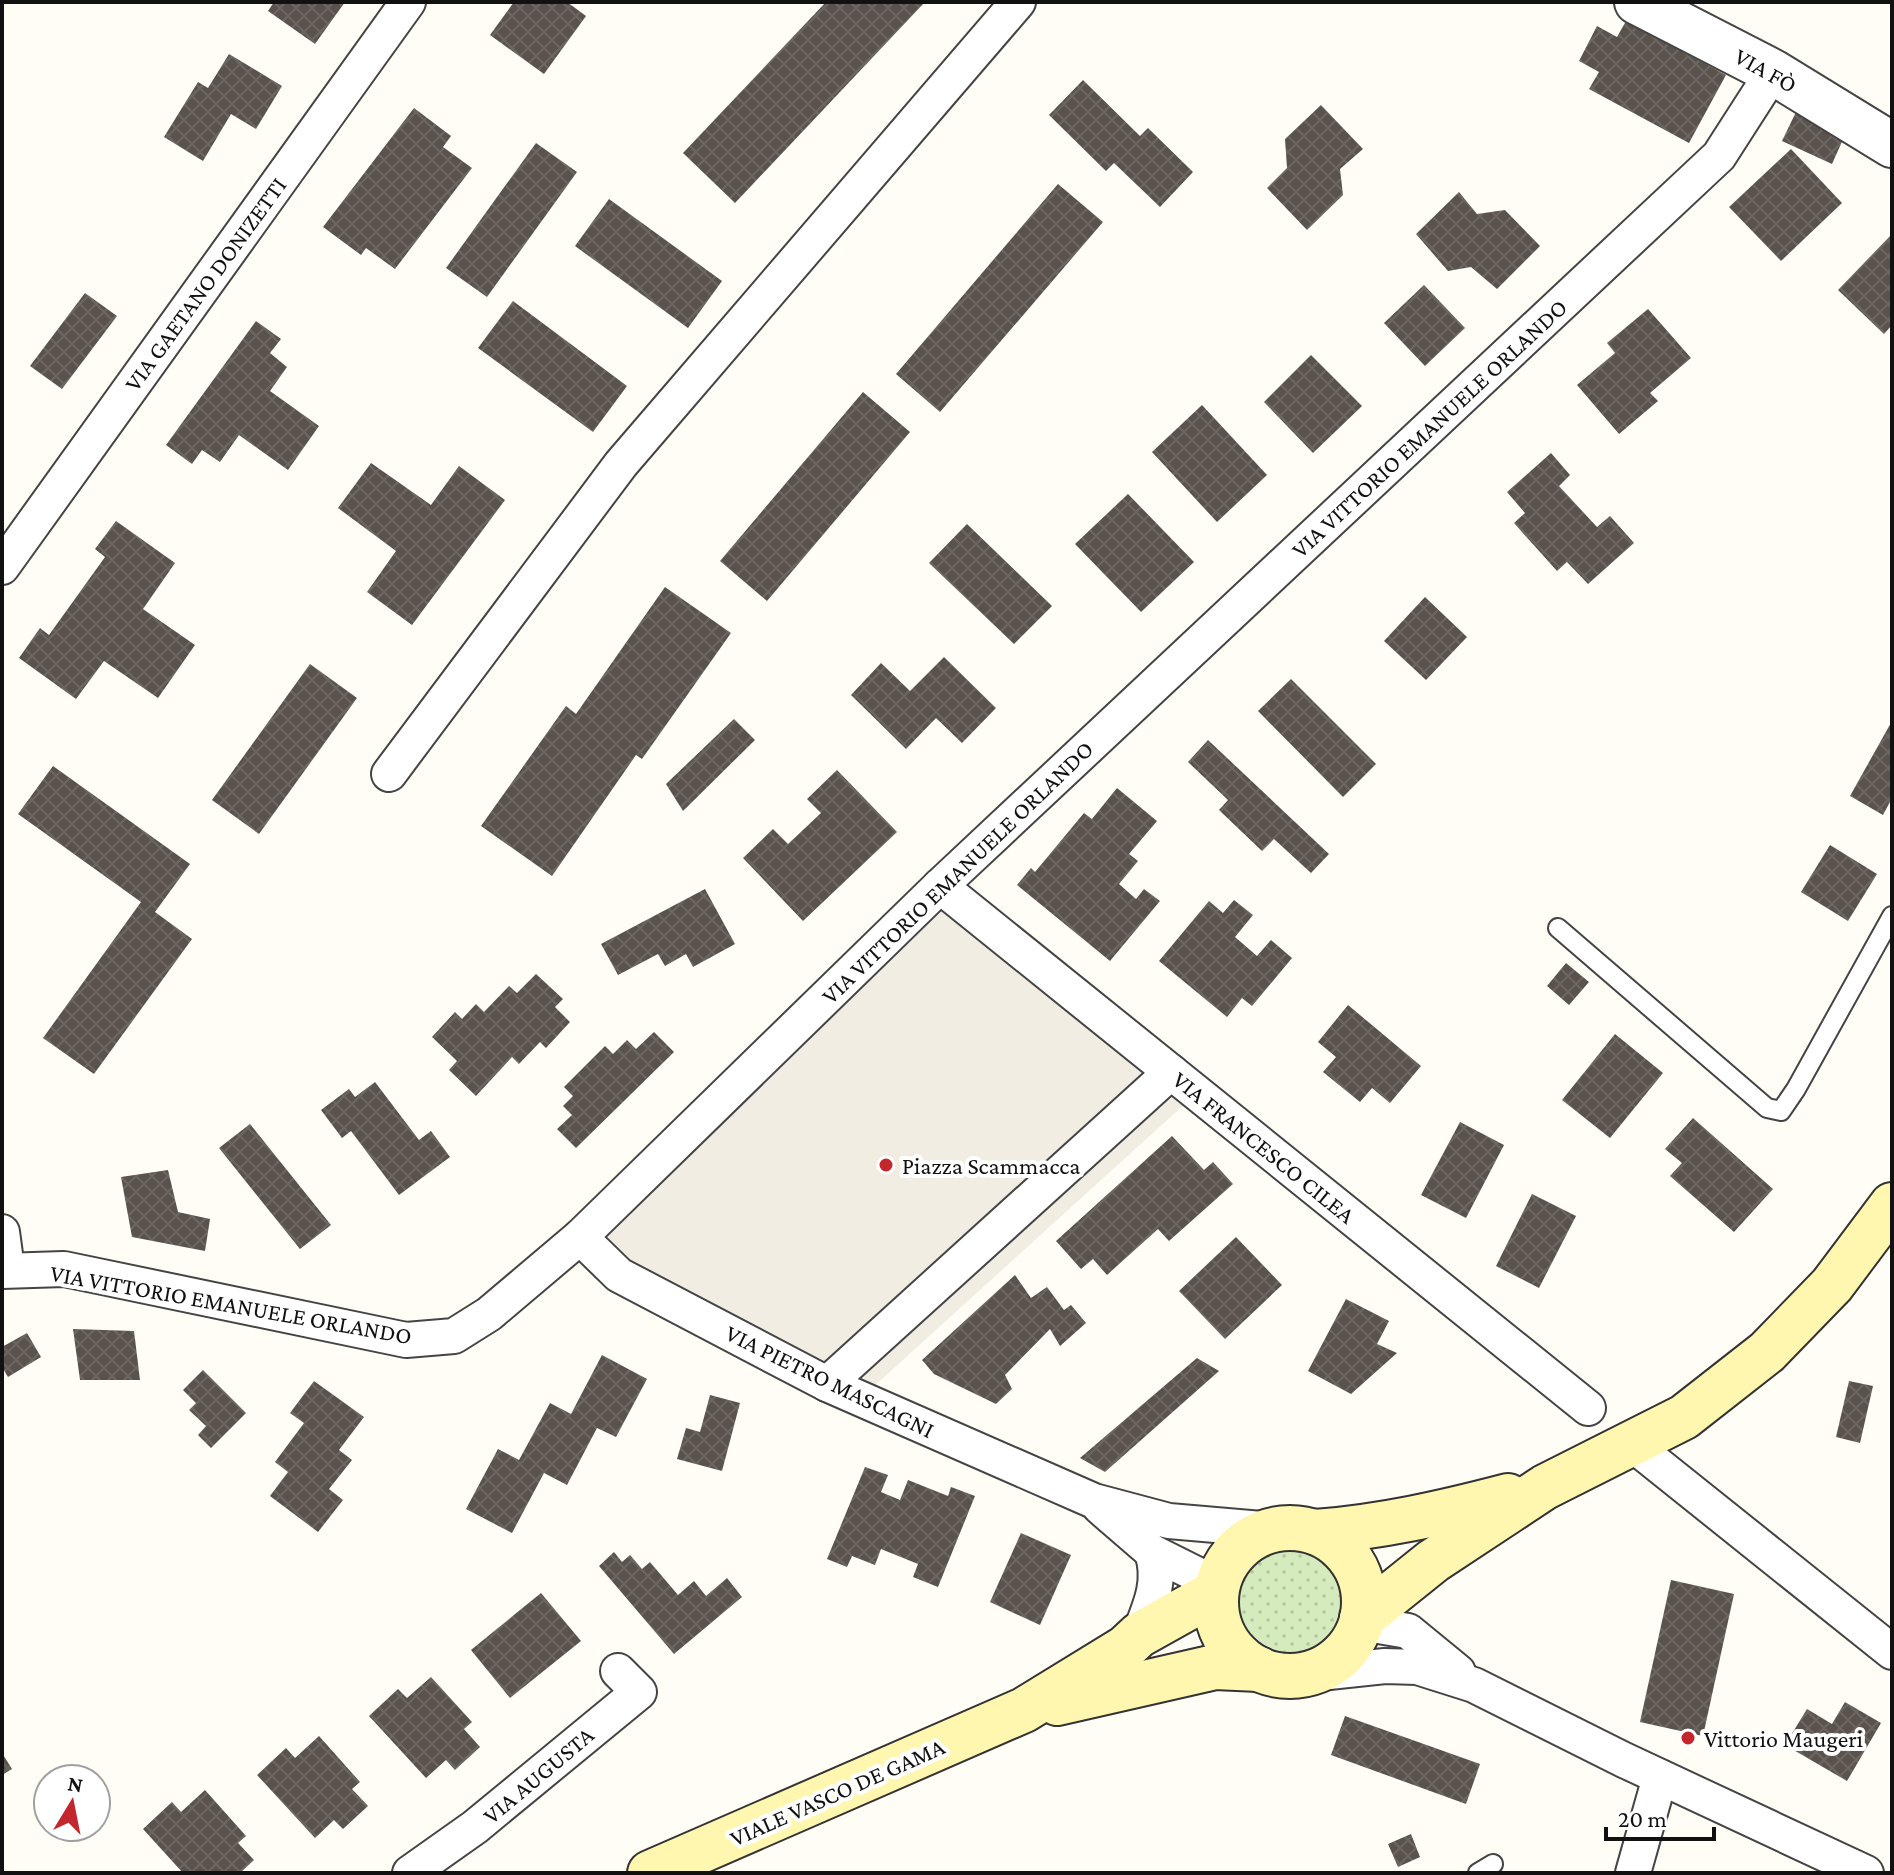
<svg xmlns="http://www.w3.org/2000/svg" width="1894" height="1875" font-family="'Crimson Pro',serif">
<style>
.grass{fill:url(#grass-dots)}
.plaza{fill:#f1ede2}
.building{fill:url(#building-cross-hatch)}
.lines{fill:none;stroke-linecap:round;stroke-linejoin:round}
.service-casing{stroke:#444;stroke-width:22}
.minor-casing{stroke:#444;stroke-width:38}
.tertiary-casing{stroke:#444;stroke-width:48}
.secondary-casing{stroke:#333;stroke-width:48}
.service{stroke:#fff;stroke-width:18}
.minor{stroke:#fff;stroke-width:34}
.tertiary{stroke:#fff;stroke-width:44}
.secondary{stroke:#fff6b0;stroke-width:44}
.poi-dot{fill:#c4262e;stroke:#fff;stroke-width:3}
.labels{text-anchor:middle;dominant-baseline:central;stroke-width:8;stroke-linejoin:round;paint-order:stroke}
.street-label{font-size:24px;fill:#111;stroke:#fff}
.poi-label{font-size:24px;fill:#111;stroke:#fff;text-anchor:start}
</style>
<defs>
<pattern id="grass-dots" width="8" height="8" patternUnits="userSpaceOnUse" patternTransform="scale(2)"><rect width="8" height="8" fill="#d5ebbd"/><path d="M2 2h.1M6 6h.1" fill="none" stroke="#b6c8a1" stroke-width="1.8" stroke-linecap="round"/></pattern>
<pattern id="building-cross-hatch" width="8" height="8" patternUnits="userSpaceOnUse" patternTransform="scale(2)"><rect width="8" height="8" fill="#5a524d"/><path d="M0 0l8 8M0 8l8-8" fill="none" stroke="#6d6662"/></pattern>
</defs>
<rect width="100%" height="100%" fill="#fffdf5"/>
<circle class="grass" cx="1294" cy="1597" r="56"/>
<polygon class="plaza" points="940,886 1197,1093 860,1399 580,1237"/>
<g class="building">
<polygon points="274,2 345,2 315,44 268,11"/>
<polygon points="514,2 567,2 586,16 544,74 490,35"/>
<polygon points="826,2 925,2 735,203 683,153"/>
<polygon points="1626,21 1726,75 1689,143 1589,89 1599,72 1579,61 1597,26 1617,37"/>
<polygon points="229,54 282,86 256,129 231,114 203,161 164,137 198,82 208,88"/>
<polygon points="1083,80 1140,136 1148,128 1193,172 1160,207 1114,163 1106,171 1049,115"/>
<polygon points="1321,105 1363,149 1340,169 1343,195 1307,230 1267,188 1287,168 1285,139"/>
<polygon points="414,108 451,136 443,147 472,168 395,269 366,248 361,255 323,227"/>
<polygon points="1796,112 1845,135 1832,164 1782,141"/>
<polygon points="536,143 577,172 487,297 446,268"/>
<polygon points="1791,149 1842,203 1781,261 1729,207"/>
<polygon points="1058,184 1103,222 940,412 896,374"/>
<polygon points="1459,192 1477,214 1505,210 1540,246 1497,289 1471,267 1448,271 1416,234"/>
<polygon points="609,199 722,281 688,328 575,246"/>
<polygon points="1892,234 1892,325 1884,334 1838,290"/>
<polygon points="1424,285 1465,328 1425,366 1384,323"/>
<polygon points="85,293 117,316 62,389 30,366"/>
<polygon points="513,301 627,386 593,432 478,348"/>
<polygon points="1648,309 1691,358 1650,393 1658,401 1619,434 1577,385 1615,353 1607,343"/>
<polygon points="256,321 281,339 270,353 287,367 270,391 319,426 288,470 239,435 220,462 202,450 192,464 166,445"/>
<polygon points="1311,355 1362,406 1313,453 1264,402"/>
<polygon points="863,392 910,432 767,601 720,561"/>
<polygon points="1202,405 1267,475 1217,522 1152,452"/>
<polygon points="1551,453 1570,475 1559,486 1597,527 1610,516 1634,543 1588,584 1567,562 1557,571 1514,523 1525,513 1507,492"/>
<polygon points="371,463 431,505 459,466 505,500 412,625 367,592 396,551 338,508"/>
<polygon points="1128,494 1194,562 1141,612 1075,544"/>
<polygon points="116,521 175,563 143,609 195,645 158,698 104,661 76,699 19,658 40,628 49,635 105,557 95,549"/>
<polygon points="967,524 1052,606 1014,644 929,563"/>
<polygon points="665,587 731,633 642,759 636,755 552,876 481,826 566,706 576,714"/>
<polygon points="1425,597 1467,637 1426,680 1384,641"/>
<polygon points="944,657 996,708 962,743 936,718 906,749 851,695 881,663 910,691"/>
<polygon points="310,664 357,698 259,834 212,800"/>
<polygon points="1291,679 1376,764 1343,797 1258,711"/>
<polygon points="734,719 755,740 683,811 666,784"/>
<polygon points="1892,721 1892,798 1883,815 1850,796"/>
<polygon points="1208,740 1329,854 1311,873 1274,839 1262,851 1219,810 1228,800 1188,762"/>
<polygon points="53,766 190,864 155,912 192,939 94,1074 43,1038 141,902 18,814"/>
<polygon points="837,770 897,832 803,921 743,858 773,829 788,844 821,813 807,799"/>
<polygon points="1117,788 1157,821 1129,854 1138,861 1119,884 1136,899 1144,889 1160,901 1110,961 1017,885 1031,868 1035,872 1084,813 1092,819"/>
<polygon points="1830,845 1877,874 1848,921 1801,892"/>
<polygon points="705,889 735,944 693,967 686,954 665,966 658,954 618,975 601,944"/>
<polygon points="1234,900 1253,915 1235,937 1257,956 1271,940 1292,958 1252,1006 1242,998 1227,1017 1159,961 1209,901 1223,913"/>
<polygon points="1566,963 1589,982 1569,1005 1547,986"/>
<polygon points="536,974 563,999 555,1007 570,1022 546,1048 540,1042 519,1064 512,1057 476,1096 449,1070 457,1061 432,1037 455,1012 462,1019 476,1004 484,1012 509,986 517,993"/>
<polygon points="1348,1005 1421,1066 1390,1103 1372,1088 1360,1102 1323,1072 1336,1057 1318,1042"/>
<polygon points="654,1032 674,1052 576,1148 557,1129 572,1115 563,1106 573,1096 564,1087 605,1046 613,1054 627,1040 636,1049"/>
<polygon points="1615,1034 1663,1073 1610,1138 1562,1100"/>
<polygon points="375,1082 419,1140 431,1131 450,1157 399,1195 351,1131 342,1138 321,1110 349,1089 355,1097"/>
<polygon points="1693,1118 1773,1189 1734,1232 1670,1176 1682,1163 1665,1149"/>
<polygon points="1460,1122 1504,1145 1466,1218 1421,1195"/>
<polygon points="250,1124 331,1225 300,1249 219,1148"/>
<polygon points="1172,1136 1204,1170 1213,1162 1233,1184 1169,1241 1158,1229 1107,1275 1093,1259 1081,1269 1056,1241"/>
<polygon points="168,1170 178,1212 210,1219 205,1251 132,1237 121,1177"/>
<polygon points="1532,1194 1576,1216 1539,1288 1496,1266"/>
<polygon points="1236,1237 1282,1285 1225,1339 1179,1291"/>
<polygon points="1015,1275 1031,1298 1047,1287 1064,1310 1071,1305 1086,1323 1060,1346 1050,1329 1005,1375 1012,1389 996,1404 934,1374 922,1360"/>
<polygon points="1346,1299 1389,1321 1377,1344 1397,1353 1351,1394 1308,1371"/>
<polygon points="73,1329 134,1331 140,1380 80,1380"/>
<polygon points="27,1333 41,1357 8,1377 2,1367 2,1347"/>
<polygon points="602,1355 647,1379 616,1437 597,1428 567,1485 544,1473 512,1533 466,1509 498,1449 519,1460 550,1403 571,1414"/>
<polygon points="1197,1358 1219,1371 1105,1472 1080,1458"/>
<polygon points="203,1370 246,1413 211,1448 198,1435 206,1426 189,1410 196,1403 183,1390"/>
<polygon points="314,1381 364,1417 339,1450 352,1460 329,1489 343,1500 318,1532 270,1496 288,1472 275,1462 304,1423 290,1413"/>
<polygon points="1849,1381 1873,1386 1860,1443 1836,1437"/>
<polygon points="710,1395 740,1403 722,1471 677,1459 686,1428 700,1432"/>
<polygon points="865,1467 888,1475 881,1492 900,1500 908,1480 948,1496 951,1487 975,1496 938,1587 913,1577 918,1564 881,1549 875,1565 852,1556 847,1567 827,1559"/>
<polygon points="1021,1533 1071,1555 1040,1625 990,1602"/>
<polygon points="614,1552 622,1562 630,1555 642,1569 650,1562 678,1595 694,1581 706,1596 727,1578 742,1597 674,1654 599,1566"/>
<polygon points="1671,1580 1734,1594 1703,1736 1640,1722"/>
<polygon points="541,1593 581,1641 510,1698 471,1650"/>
<polygon points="431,1677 472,1722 464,1729 480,1747 455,1770 446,1760 426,1778 369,1716 398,1689 407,1698"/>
<polygon points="1845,1702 1881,1723 1847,1781 1785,1745 1807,1709 1832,1724"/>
<polygon points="1345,1716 1480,1764 1466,1804 1331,1755"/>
<polygon points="319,1736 360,1782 352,1789 368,1806 343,1829 334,1820 315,1838 257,1775 286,1748 295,1758"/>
<polygon points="2,1753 12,1769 2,1775"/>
<polygon points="205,1790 246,1836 238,1843 254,1860 240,1873 183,1873 143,1829 172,1802 181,1812"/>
<polygon points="1411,1834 1420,1857 1398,1867 1388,1844"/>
</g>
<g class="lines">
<g class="service-casing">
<g id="service">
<polyline points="1558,928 1767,1108 1781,1111 1796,1089 1892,916"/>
<polyline points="1478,1873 1493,1864"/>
</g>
</g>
<g class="minor-casing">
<g id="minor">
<polyline points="2,567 408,2"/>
<polyline points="389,774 621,464 1018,2"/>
<polyline points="940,886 1588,1408"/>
<polyline points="2,1232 7,1269"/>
<polyline points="580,1237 619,1275 827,1384 1094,1501 1169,1521 1273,1530"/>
<polyline points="2,1271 64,1269 406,1340 454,1336 489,1314 580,1237 940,886 1719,156 1773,72"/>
<polyline points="827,1384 1171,1072"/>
<polyline points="1632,1444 1892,1652"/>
<polyline points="1100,1507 1152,1552 1218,1585"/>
<polyline points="1361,1623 1408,1631 1458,1672"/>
<path d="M1139,1635C1150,1607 1162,1582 1152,1552"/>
<polyline points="1301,1675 1385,1666 1417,1667 1474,1685 1624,1760 1866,1873"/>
<polyline points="410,1873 475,1827 639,1692 618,1671"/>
<polyline points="1633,1873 1660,1777"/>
</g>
</g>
<g class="tertiary-casing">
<polyline id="tertiary" points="1637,2 1773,72 1892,145"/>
</g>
<g class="secondary-casing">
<g id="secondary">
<circle cx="1290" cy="1602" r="74"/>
<path d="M1315,1532C1381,1527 1443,1513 1508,1496"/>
<polyline points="1362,1618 1433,1561 1545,1487 1684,1417 1767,1352 1832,1285 1892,1205"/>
<polyline points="1057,1703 1215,1667 1259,1669"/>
<polyline points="650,1873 1024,1710 1125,1648 1139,1635 1216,1592"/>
</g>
</g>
<use href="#service" class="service"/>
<use href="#minor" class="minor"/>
<use href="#tertiary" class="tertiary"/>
<use href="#secondary" class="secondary"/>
</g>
<g class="poi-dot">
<circle cx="886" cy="1165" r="8"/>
<circle cx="1688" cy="1738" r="8"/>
</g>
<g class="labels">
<g class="street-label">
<text transform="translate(1766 70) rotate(29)">VIA FÒ</text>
<text transform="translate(205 284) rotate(-54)">VIA GAETANO DONIZETTI</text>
<text transform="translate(1429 428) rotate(-43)">VIA VITTORIO EMANUELE ORLANDO</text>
<text transform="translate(957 872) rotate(-44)">VIA VITTORIO EMANUELE ORLANDO</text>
<text transform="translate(1264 1147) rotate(39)">VIA FRANCESCO CILEA</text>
<text transform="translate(231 1304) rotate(10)">VIA VITTORIO EMANUELE ORLANDO</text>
<text transform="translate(830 1381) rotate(26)">VIA PIETRO MASCAGNI</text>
<text transform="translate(538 1775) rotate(-40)">VIA AUGUSTA</text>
<text transform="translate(837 1792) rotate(-24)">VIALE VASCO DE GAMA</text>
</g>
<g class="poi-label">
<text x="902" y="1165">Piazza Scammacca</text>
<text x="1704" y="1738">Vittorio Maugeri</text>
</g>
</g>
<rect width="1894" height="1875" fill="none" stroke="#111111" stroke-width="8"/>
<g transform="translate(72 1803) rotate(10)"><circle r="38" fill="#ffffff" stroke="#a0a0a0" stroke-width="2"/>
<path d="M0-6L14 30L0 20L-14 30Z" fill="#c4262e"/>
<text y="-12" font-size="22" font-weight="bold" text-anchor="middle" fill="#111111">N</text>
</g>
<path d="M1606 1827v12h108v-12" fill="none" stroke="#111111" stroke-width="4"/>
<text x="1618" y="1827" font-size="24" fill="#111111" stroke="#ffffff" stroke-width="6" paint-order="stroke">20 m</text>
</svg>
